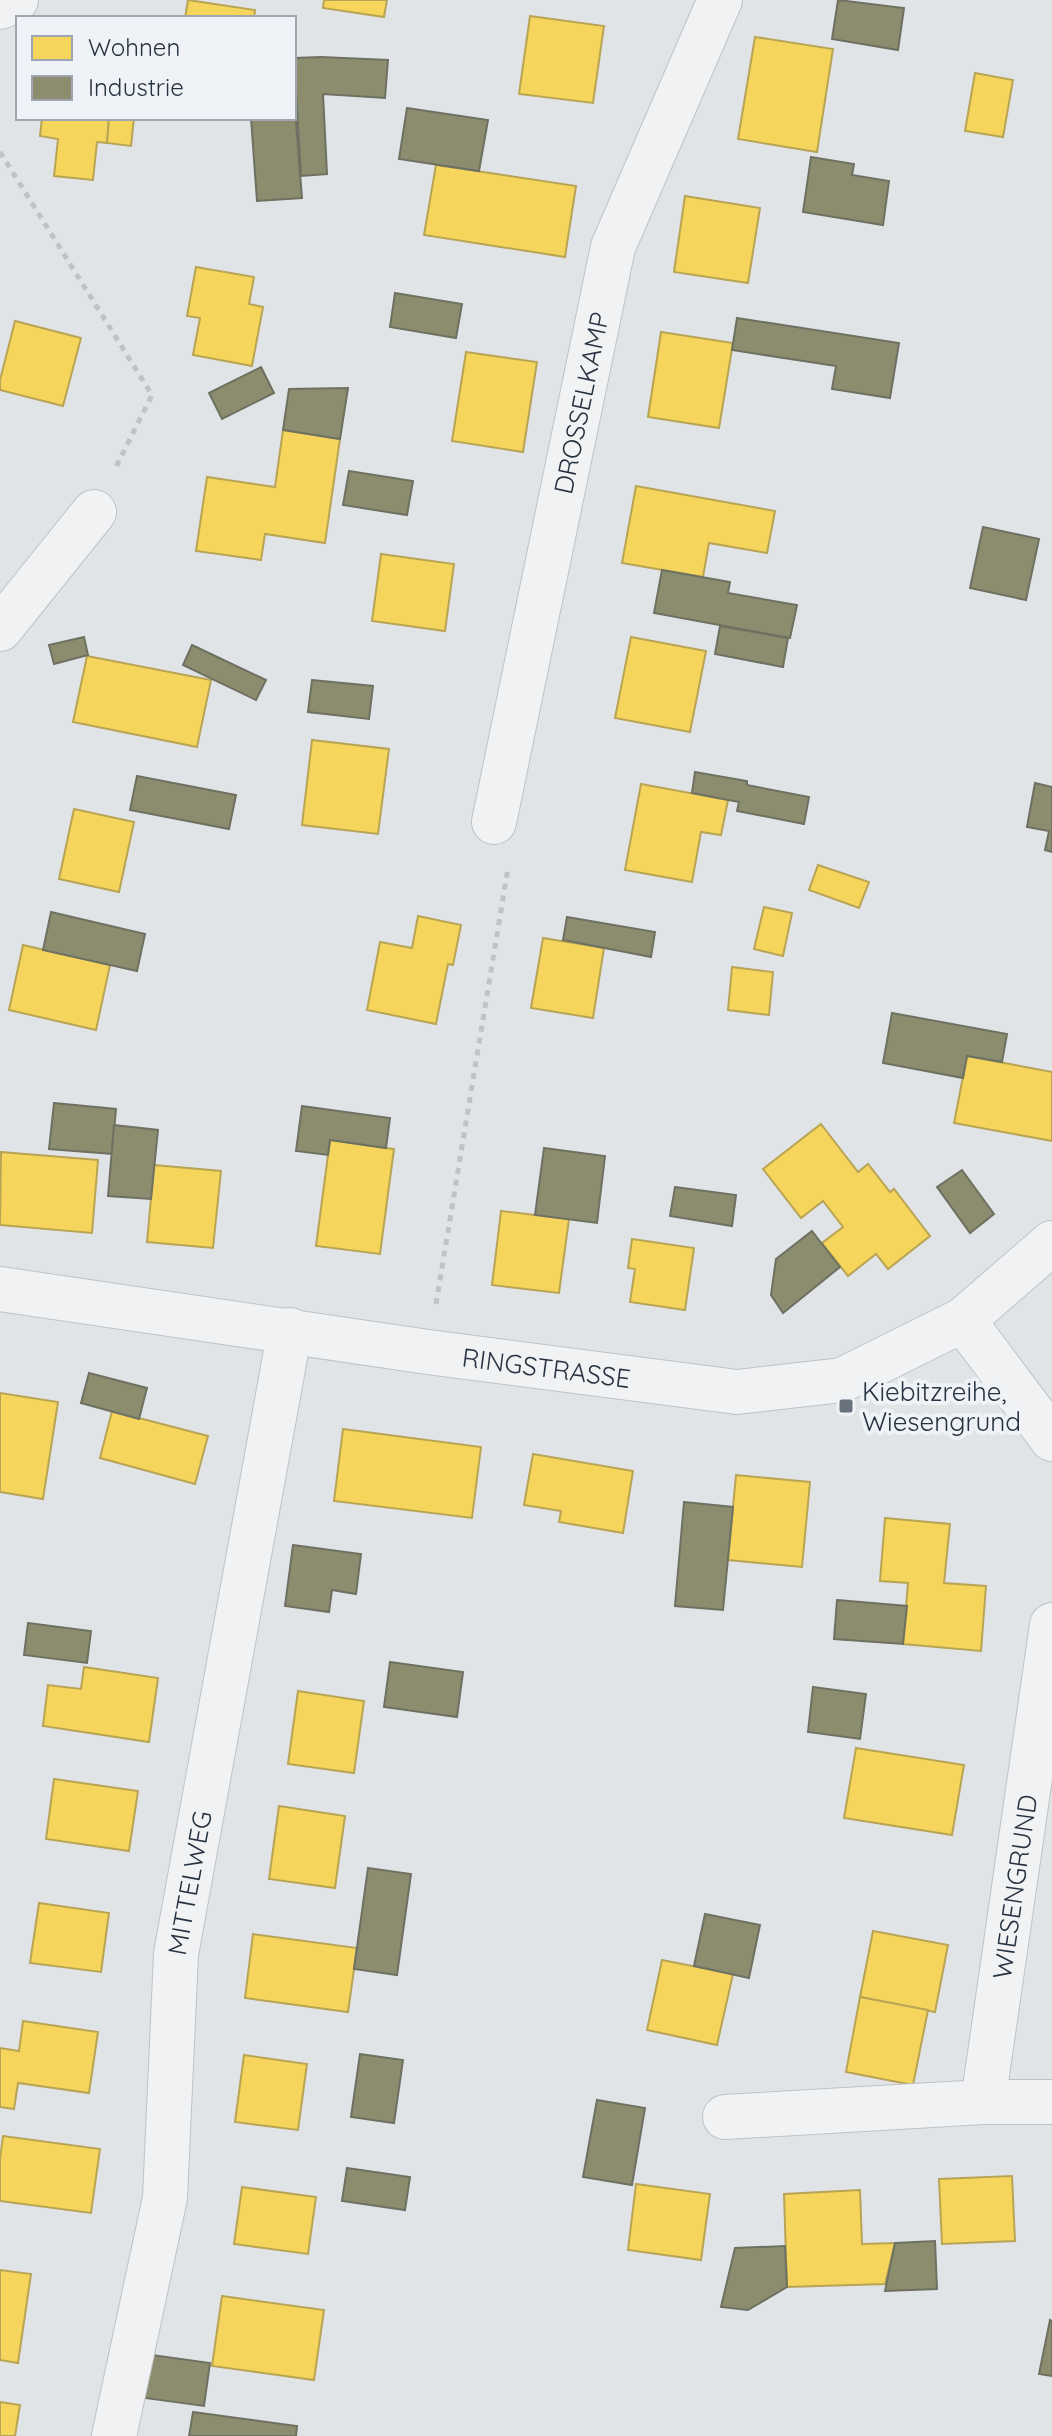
<svg xmlns="http://www.w3.org/2000/svg" width="1052" height="2436" font-family="Quicksand,sans-serif">
<style>
.homes{fill:#f6d55c;stroke:#b8a454;stroke-width:2}
.industry{fill:#8c8c6e;stroke:#6e7161;stroke-width:2}
.lines{fill:none;stroke-linecap:round;stroke-linejoin:round}
.minor-casing{stroke:#bfc2c5;stroke-width:46}
.path{stroke:#bfc3c6;stroke-width:5;stroke-dasharray:6 6;stroke-linecap:butt}
.minor{stroke:#f1f2f3;stroke-width:44}
.poi-dot{fill:#68717c;stroke:#eff3f7;stroke-width:3}
.labels{text-anchor:middle;dominant-baseline:central;stroke-width:8;stroke-linejoin:round;paint-order:stroke}
.street-label{font-size:26px;fill:#273342;stroke:#eff3f7}
.poi-label{font-size:26px;fill:#273342;stroke:#eff3f7;text-anchor:start}
</style>
<rect width="100%" height="100%" fill="#e1e4e7"/>
<g class="homes">
<polygon points="188,0 255,10 254,18 185,18"/>
<polygon points="324,0 387,0 384,17 323,8"/>
<polygon points="530,16 604,26 593,103 519,94"/>
<polygon points="755,37 833,49 817,152 738,139"/>
<polygon points="975,73 1013,80 1003,137 965,131"/>
<polygon points="42,118 109,118 107,143 97,142 93,180 54,176 58,139 40,136"/>
<polygon points="109,118 134,118 131,146 107,143"/>
<polygon points="436,165 576,186 565,257 424,235"/>
<polygon points="685,196 760,208 748,283 674,272"/>
<polygon points="196,267 254,277 249,304 263,307 252,366 193,355 200,318 187,316"/>
<polygon points="15,321 81,338 63,406 0,390 0,380"/>
<polygon points="661,332 733,343 719,428 648,417"/>
<polygon points="466,352 537,362 523,452 452,441"/>
<polygon points="283,430 340,439 325,543 265,534 261,560 196,551 207,477 275,487"/>
<polygon points="636,486 775,511 767,553 709,543 703,577 622,563"/>
<polygon points="381,554 454,564 445,631 372,621"/>
<polygon points="631,637 706,651 690,732 615,718"/>
<polygon points="87,656 211,680 197,747 73,722"/>
<polygon points="312,740 389,749 378,834 302,825"/>
<polygon points="641,784 728,800 721,835 701,832 692,882 625,870"/>
<polygon points="74,809 134,822 119,892 59,879"/>
<polygon points="818,865 869,882 859,908 809,890"/>
<polygon points="764,907 792,913 783,956 754,949"/>
<polygon points="418,916 461,925 453,965 448,964 436,1024 367,1010 380,942 412,948"/>
<polygon points="543,938 604,948 593,1018 531,1008"/>
<polygon points="23,945 110,965 96,1030 9,1010"/>
<polygon points="732,967 773,972 769,1015 728,1010"/>
<polygon points="967,1056 1052,1072 1052,1141 954,1123"/>
<polygon points="821,1124 858,1172 868,1164 890,1192 894,1189 930,1236 888,1269 876,1254 848,1276 822,1243 843,1227 823,1201 801,1218 763,1169"/>
<polygon points="330,1140 394,1149 380,1254 316,1246"/>
<polygon points="1,1152 98,1160 92,1233 0,1225"/>
<polygon points="154,1165 221,1171 213,1248 147,1242"/>
<polygon points="501,1211 569,1219 559,1293 492,1285"/>
<polygon points="632,1239 694,1248 685,1310 630,1302 635,1269 628,1268"/>
<polygon points="0,1393 58,1402 43,1499 0,1492"/>
<polygon points="112,1411 208,1436 195,1484 100,1458"/>
<polygon points="343,1429 481,1447 472,1518 334,1501"/>
<polygon points="533,1454 633,1471 623,1533 559,1522 561,1511 524,1505"/>
<polygon points="736,1475 810,1482 802,1567 728,1560"/>
<polygon points="885,1518 950,1524 944,1583 986,1586 981,1651 903,1644 908,1583 880,1581"/>
<polygon points="84,1667 158,1678 149,1742 43,1726 48,1685 81,1689"/>
<polygon points="298,1691 364,1701 354,1773 288,1764"/>
<polygon points="856,1748 964,1765 952,1835 844,1818"/>
<polygon points="54,1779 138,1791 129,1851 46,1839"/>
<polygon points="279,1806 345,1816 335,1888 269,1879"/>
<polygon points="39,1903 109,1913 101,1972 30,1963"/>
<polygon points="873,1931 948,1945 935,2012 860,1997"/>
<polygon points="253,1934 357,1948 348,2012 245,1998"/>
<polygon points="662,1960 733,1974 717,2045 647,2030"/>
<polygon points="860,1997 928,2010 913,2085 846,2072"/>
<polygon points="23,2021 98,2032 89,2093 18,2083 14,2109 0,2107 0,2048 19,2051"/>
<polygon points="244,2055 307,2064 298,2130 235,2122"/>
<polygon points="3,2136 100,2149 91,2213 0,2201 0,2159"/>
<polygon points="1012,2176 1015,2241 942,2244 939,2179"/>
<polygon points="636,2184 710,2194 701,2260 628,2250"/>
<polygon points="242,2187 316,2197 308,2254 234,2244"/>
<polygon points="860,2190 862,2244 895,2243 885,2284 787,2287 784,2194"/>
<polygon points="0,2270 31,2274 18,2363 0,2360"/>
<polygon points="222,2296 324,2310 314,2380 212,2366"/>
<polygon points="0,2402 20,2405 15,2436 0,2436"/>
</g>
<g class="industry">
<polygon points="838,0 904,8 898,50 832,39"/>
<polygon points="321,57 388,60 385,98 323,94 327,174 301,176 294,58"/>
<polygon points="294,97 302,198 257,201 251,118 294,118"/>
<polygon points="407,108 488,120 479,171 399,159"/>
<polygon points="811,157 854,164 852,175 889,181 883,225 803,212"/>
<polygon points="395,293 462,304 456,338 390,327"/>
<polygon points="737,318 899,343 890,398 832,389 836,366 732,350"/>
<polygon points="261,367 274,393 222,419 209,393"/>
<polygon points="348,388 340,439 283,430 289,389"/>
<polygon points="349,471 413,481 407,515 343,505"/>
<polygon points="983,527 1039,539 1026,600 970,588"/>
<polygon points="662,570 730,582 728,593 797,605 790,638 654,613"/>
<polygon points="720,626 788,638 783,667 715,654"/>
<polygon points="84,637 88,655 54,664 49,645"/>
<polygon points="192,645 266,680 256,700 183,665"/>
<polygon points="312,680 373,686 369,719 308,712"/>
<polygon points="695,772 747,781 747,785 809,797 804,824 737,811 739,802 692,793"/>
<polygon points="137,776 236,795 229,829 130,810"/>
<polygon points="1035,783 1052,787 1052,852 1045,850 1049,831 1027,827"/>
<polygon points="51,912 145,934 137,971 43,950"/>
<polygon points="567,917 655,932 651,957 563,940"/>
<polygon points="892,1013 1007,1034 1002,1062 967,1056 963,1078 883,1063"/>
<polygon points="54,1103 116,1109 112,1154 49,1149"/>
<polygon points="302,1106 390,1118 386,1148 330,1140 328,1155 296,1151"/>
<polygon points="114,1125 158,1130 151,1199 108,1196"/>
<polygon points="544,1148 605,1156 597,1223 535,1215"/>
<polygon points="962,1170 994,1214 970,1233 937,1187"/>
<polygon points="675,1187 736,1195 732,1226 670,1216"/>
<polygon points="812,1231 840,1267 783,1313 771,1295 776,1259"/>
<polygon points="89,1373 147,1388 139,1419 81,1403"/>
<polygon points="684,1502 733,1507 723,1610 675,1606"/>
<polygon points="293,1545 361,1554 356,1594 332,1590 329,1612 285,1606"/>
<polygon points="837,1600 907,1606 903,1644 834,1639"/>
<polygon points="28,1623 91,1631 87,1663 24,1655"/>
<polygon points="390,1662 463,1672 457,1717 384,1707"/>
<polygon points="813,1687 866,1694 860,1739 808,1732"/>
<polygon points="368,1868 411,1874 397,1975 354,1969"/>
<polygon points="705,1914 760,1925 749,1978 694,1966"/>
<polygon points="360,2054 403,2060 394,2123 351,2117"/>
<polygon points="597,2100 645,2108 632,2185 583,2177"/>
<polygon points="347,2168 410,2177 405,2210 342,2201"/>
<polygon points="935,2241 937,2289 885,2291 895,2243"/>
<polygon points="785,2246 787,2287 748,2310 721,2307 735,2248"/>
<polygon points="1050,2320 1052,2321 1052,2376 1039,2374"/>
<polygon points="152,2355 210,2363 204,2406 145,2398"/>
<polygon points="193,2412 297,2426 296,2436 189,2436"/>
</g>
<g class="lines">
<g class="minor-casing">
<g id="minor">
<polyline points="0,7 16,0"/>
<polyline points="0,629 94,512"/>
<path id="s1" d="M494,822L613,247L720,0"/>
<path id="s2" d="M0,1289L428,1352L737,1392L842,1380L963,1320L1052,1243"/>
<polyline points="963,1320 1052,1439"/>
<polyline points="983,2102 1052,2102"/>
<path id="s3" d="M725,2117L983,2102L1052,1625"/>
<path id="s4" d="M114,2436L165,2198L176,1954L290,1330"/>
</g>
</g>
<g class="path">
<polyline points="0,152 152,395 115,469"/>
<polyline points="436,1304 508,868"/>
</g>
<use href="#minor" class="minor"/>
</g>
<rect class="poi-dot" x="838" y="1398" width="16" height="16" rx="4"/>
<g class="labels">
<g class="street-label">
<text stroke="none"><textPath href="#s1" startOffset="428">DROSSELKAMP</textPath></text>
<text stroke="none"><textPath href="#s2" startOffset="552">RINGSTRASSE</textPath></text>
<text stroke="none"><textPath href="#s4" startOffset="560">MITTELWEG</textPath></text>
<text stroke="none"><textPath href="#s3" startOffset="476">WIESENGRUND</textPath></text>
</g>
<g class="poi-label">
<text x="862" y="1391">Kiebitzreihe,<tspan x="862" dy="30">Wiesengrund</tspan></text>
</g>
</g>
<rect x="16" y="16" width="280" height="104" fill="#eff3f7" stroke="#9fa6af" stroke-width="2"/>
<rect x="32" y="36" width="40" height="24" fill="#f6d55c" stroke="#9fa6af" stroke-width="2"/>
<text x="88" y="56" font-size="24" fill="#273342">Wohnen</text>
<rect x="32" y="76" width="40" height="24" fill="#8c8c6e" stroke="#9fa6af" stroke-width="2"/>
<text x="88" y="96" font-size="24" fill="#273342">Industrie</text>
</svg>
